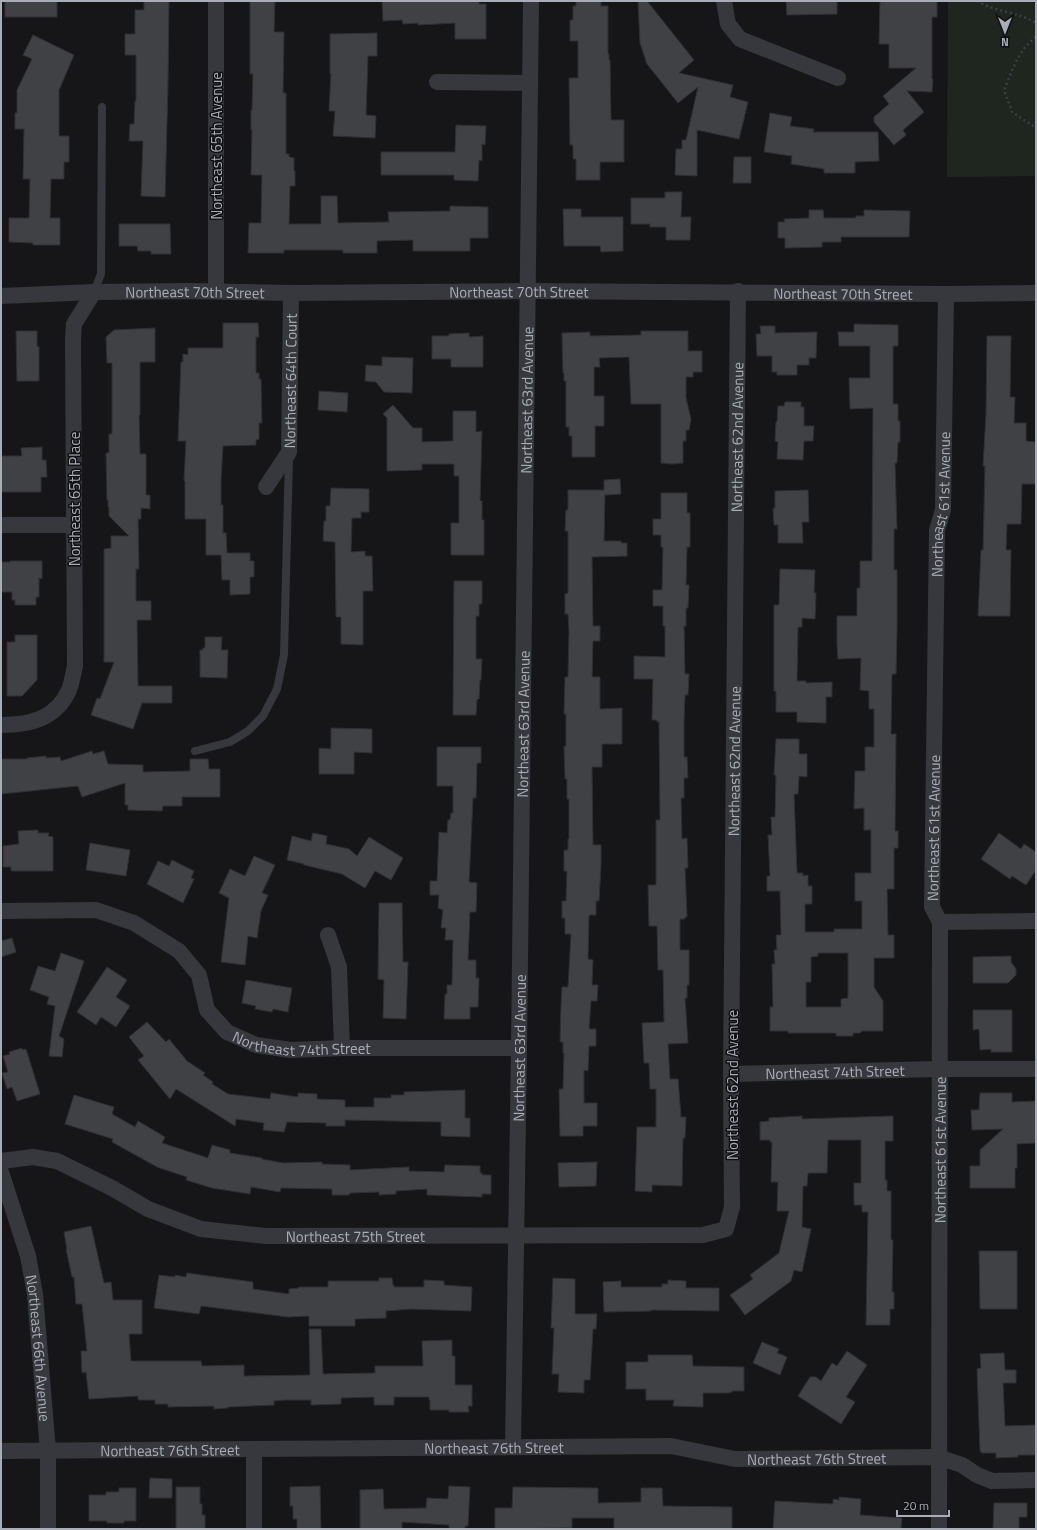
<svg xmlns="http://www.w3.org/2000/svg" width="1037" height="1530" font-family="'Titillium Web',sans-serif">
<style>
.green{fill:#1e261f}
.building{fill:#404145;stroke:#303034;fill-rule:evenodd}
.lines{fill:none;stroke-linecap:round;stroke-linejoin:round}
.path{stroke:#3d3f44;stroke-width:2.5;stroke-dasharray:2 3;stroke-linecap:butt}
.lane{stroke:#37383d;stroke-width:8}
.street{stroke:#37383d;stroke-width:16}
.labels{text-anchor:middle;dominant-baseline:central;stroke-width:3;stroke-linejoin:round;paint-order:stroke}
.street-label{font-size:15px;fill:#a8adb8;stroke:#111113}
</style>
<rect width="100%" height="100%" fill="#161618"/>
<polygon class="green" points="948,1 1036,1 1036,176 947,177"/>
<g class="building">
<rect x="5" y="1" width="52" height="16"/>
<polygon points="144,1 169,1 168,84 165,197 141,196 143,141 129,141 130,124 134,124 135,101 136,101 136,55 125,55 125,34 135,34 135,10 144,10"/>
<polygon points="250,1 275,1 274,32 284,32 283,93 286,93 286,154 289,154 289,157 294,158 294,171 295,171 295,186 290,186 289,224 321,224 321,196 337,196 338,223 389,222 388,212 450,211 450,206 488,207 488,238 470,238 470,251 413,251 413,240 377,241 377,253 343,253 343,250 284,250 284,253 248,253 249,223 261,223 262,175 251,175 252,130 251,130 251,110 252,110 253,74 250,74"/>
<polygon points="382,1 479,1 479,4 486,4 486,39 455,39 455,23 418,25 418,23 403,24 402,20 383,21"/>
<polygon points="576,1 601,1 601,6 608,6 608,54 609,54 609,60 610,60 611,120 624,120 624,162 600,162 600,180 576,180 576,159 573,159 573,145 570,145 569,78 578,78 578,41 570,41 570,20 573,20 573,6 576,6"/>
<polygon points="638,1 647,1 694,60 679,73 733,85 730,97 748,102 739,139 697,130 697,176 675,175 676,149 682,149 682,140 686,140 698,87 678,103 647,64 640,43"/>
<polygon points="786,1 837,1 837,14 787,15"/>
<polygon points="880,1 937,1 937,17 932,17 932,79 933,79 932,92 907,91 924,112 903,130 906,135 894,145 874,122 874,117 889,104 883,96 916,68 889,68 889,44 879,44"/>
<polygon points="377,33 377,56 368,56 366,115 376,116 375,138 333,136 335,111 329,111 331,74 330,74 330,34"/>
<polygon points="33,35 74,55 59,90 59,136 69,136 69,162 64,162 64,179 51,179 50,218 60,218 60,245 33,245 33,243 9,242 9,218 29,218 30,179 23,179 24,129 15,129 15,113 17,113 17,90 32,59 23,55"/>
<polygon points="770,113 792,117 790,126 814,129 813,132 878,132 879,161 855,162 855,173 824,173 824,169 791,164 792,156 764,152"/>
<polygon points="456,125 486,126 485,145 482,144 482,161 479,160 478,181 454,180 454,175 381,175 381,152 455,152"/>
<polygon points="734,157 751,157 751,183 733,183"/>
<polygon points="665,192 682,192 681,217 691,217 690,240 666,240 666,227 650,227 650,224 631,224 631,198 665,198"/>
<polygon points="563,209 581,209 581,217 623,217 623,251 601,252 600,246 564,246"/>
<polygon points="809,210 823,210 824,218 856,218 856,216 864,216 864,210 910,211 909,237 841,237 841,242 822,242 822,247 785,248 785,238 778,238 778,222 785,222 784,219 809,218"/>
<polygon points="119,224 170,224 171,254 151,254 151,251 138,251 137,246 119,246"/>
<polygon points="223,323 258,323 259,337 256,337 256,373 259,373 259,379 261,379 262,423 259,423 259,439 256,440 256,445 223,446 221,480 221,505 223,505 223,533 226,533 227,553 250,553 250,561 254,561 254,577 250,577 250,594 230,595 230,580 222,580 221,555 206,555 206,519 185,519 185,481 184,481 186,441 178,441 181,362 183,362 183,354 188,355 188,348 223,348"/>
<path d="M854,324L898,325V346H893V404H898V421H900V442H898L897,463H895L897,529H894V570H897V630L896,674H892L891,734H896L895,831H898V848H894V889H887L888,935H894V958H874V987L883,1001V1031H862L860,1033H853V1036H836V1033H788V1031H770V1007H773L772,964H775L774,950H777L776,935H781L780,891H767V876H770L768,835H772L771,817H775L776,775H774L776,739H799V754H807V777L799,776L798,794H794L797,873H803V876L808,875V886H812V904H805V932H834V929H862V901H855V873H871V830H864V808L854,809L855,771H865V747H874V709H869V691L860,690L861,658L838,659L837,645V616H857V588H860V561H872L873,408L850,409L849,378H870V346H839L838,332H854ZM818,953H848V998L841,999V1007H806V982H811V957L818,956Z"/>
<polygon points="760,326 775,326 775,333 817,332 816,358 809,358 809,365 797,365 797,375 777,375 777,372 772,372 772,356 757,356 756,334 761,334"/>
<polygon points="155,328 155,362 140,362 140,415 139,415 140,454 146,454 146,495 150,495 150,509 141,508 141,519 138,519 139,569 136,569 136,601 151,601 151,620 137,620 138,686 172,686 172,703 142,703 133,729 91,715 97,698 100,699 114,662 104,662 104,549 111,548 111,536 129,536 109,516 109,507 108,507 108,500 107,500 106,453 109,453 109,434 112,434 112,363 107,363 106,337 114,330"/>
<polygon points="16,331 37,331 37,346 39,347 39,381 17,381"/>
<polygon points="641,331 688,331 688,351 702,351 702,372 693,372 693,377 686,377 686,398 691,419 689,430 686,430 686,441 683,441 683,463 672,464 661,463 661,404 631,404 629,357 599,358 600,367 594,367 594,396 604,396 604,426 595,426 595,457 572,457 572,436 569,436 569,427 566,427 566,381 564,381 564,373 563,373 562,333 590,332 590,336 641,335"/>
<polygon points="469,333 469,337 483,336 483,367 451,367 451,359 432,359 432,336 449,336 449,334"/>
<polygon points="987,336 1011,336 1010,397 1015,397 1014,423 1026,423 1026,441 1036,442 1036,484 1022,484 1021,524 1007,524 1006,550 1011,550 1010,616 978,616 981,550 983,550 985,466 983,466 986,415"/>
<polygon points="382,357 413,358 412,393 384,392 376,382 365,381 366,365 382,366"/>
<polygon points="319,391 348,393 347,412 318,410"/>
<polygon points="785,402 801,402 801,407 804,407 804,426 814,426 813,441 804,441 803,460 777,459 778,442 775,441 776,422 777,422 778,406 784,406"/>
<polygon points="393,405 413,428 422,428 422,442 453,441 453,411 476,411 476,432 482,431 480,501 482,501 482,520 484,520 484,555 451,555 451,523 459,523 459,476 454,476 454,464 422,464 422,470 387,471 387,418 383,414"/>
<polygon points="42,447 42,460 46,460 47,477 41,477 41,492 1,492 1,456 22,456 21,448"/>
<polygon points="620,479 621,494 605,495 604,541 621,541 621,543 627,543 627,556 592,557 593,626 600,626 600,641 593,641 592,677 600,677 600,709 622,708 622,744 602,744 602,767 592,767 593,845 601,845 601,865 599,901 596,901 596,915 589,915 588,959 593,960 592,985 598,985 597,1001 591,1001 589,1029 596,1029 596,1046 589,1046 588,1071 584,1070 584,1103 597,1103 597,1126 583,1126 583,1136 560,1136 559,1089 563,1089 564,1053 563,1053 563,1042 560,1042 561,1006 562,987 568,987 571,934 565,934 565,918 562,918 562,901 566,901 567,871 564,871 564,850 568,850 568,839 569,839 569,799 567,799 567,779 565,779 564,746 566,746 566,714 564,714 565,677 568,677 569,632 568,614 565,614 565,594 568,593 568,531 565,531 566,510 568,510 568,490 604,490 604,480"/>
<polygon points="331,488 369,489 369,512 361,512 361,518 352,518 351,552 365,551 365,556 372,556 373,591 363,591 363,645 341,644 341,617 336,617 335,542 323,541 324,521 326,521 326,506 330,506"/>
<polygon points="808,490 809,522 802,522 803,543 778,543 778,525 774,525 773,508 775,508 775,491"/>
<polygon points="661,493 687,493 687,513 690,513 690,547 687,547 686,585 689,585 688,608 686,608 686,626 684,626 685,674 689,674 688,695 685,695 684,722 684,757 687,757 688,778 684,778 684,798 681,798 682,839 687,838 688,868 685,868 687,917 685,917 685,919 680,919 680,950 689,950 689,985 687,985 687,998 685,998 688,1043 668,1044 670,1079 678,1079 681,1117 686,1117 685,1138 683,1138 682,1186 652,1185 652,1192 635,1191 637,1127 656,1127 656,1089 650,1089 649,1063 644,1063 642,1023 664,1022 663,970 658,970 657,926 649,926 648,885 656,885 656,820 660,820 659,722 657,722 657,720 652,720 653,679 634,679 634,656 665,657 665,626 663,626 663,606 653,606 653,590 662,590 663,547 661,547 661,535 653,535 653,519 661,519"/>
<polygon points="10,561 42,561 42,579 39,578 39,597 36,597 36,605 15,605 15,600 12,600 12,592 1,592 1,562 10,562"/>
<polygon points="780,569 815,570 814,593 816,593 815,619 802,618 802,627 798,627 797,681 806,681 806,683 832,682 832,697 826,697 826,723 797,722 797,712 776,712 776,691 774,691 774,605 779,605"/>
<polygon points="454,581 482,581 482,604 479,604 479,616 476,616 476,659 482,659 481,680 480,680 479,699 477,699 476,715 453,715"/>
<polygon points="15,635 37,635 37,680 22,696 7,696 7,642 15,642"/>
<polygon points="205,637 222,637 221,650 228,650 227,678 200,677 200,650 203,650 203,648 205,648"/>
<polygon points="331,728 372,729 372,753 354,752 354,774 319,774 319,748 331,749"/>
<polygon points="437,747 481,747 481,763 477,763 476,798 473,798 469,882 477,883 476,912 470,912 468,960 476,960 476,978 479,978 478,1007 470,1007 470,1019 444,1019 445,994 447,994 447,985 452,985 453,940 445,940 446,928 441,928 443,910 438,908 439,895 430,895 430,881 437,881 439,832 447,833 448,820 450,820 451,813 453,813 453,786 437,786"/>
<polygon points="92,751 93,754 104,751 108,764 143,765 143,772 190,771 190,759 208,759 209,769 220,769 220,797 182,797 182,806 163,806 162,811 128,810 128,805 125,805 125,783 82,797 78,786 1,794 1,759 27,759 27,758 46,756 46,758 60,757 61,761"/>
<polygon points="38,830 38,833 49,833 48,836 53,837 53,871 11,871 11,867 3,867 3,846 19,844 18,831"/>
<polygon points="313,833 327,836 326,844 349,849 357,856 369,837 403,858 391,880 375,871 365,888 342,874 304,865 304,864 287,860 292,836 311,841"/>
<polygon points="999,833 1021,849 1024,844 1036,852 1036,870 1026,885 1012,876 1010,879 981,859"/>
<polygon points="90,843 130,850 126,876 86,870"/>
<polygon points="254,856 275,865 262,893 268,895 261,911 257,938 248,936 245,965 221,962 229,898 219,893 230,869 245,876"/>
<polygon points="172,860 194,871 191,878 194,879 183,903 147,884 158,861 169,866"/>
<polygon points="379,903 402,903 403,962 408,962 406,1019 383,1018 384,980 378,979"/>
<polygon points="12,938 16,952 1,957 1,941"/>
<polygon points="61,953 84,961 59,1036 64,1039 62,1057 49,1056 55,1006 47,1004 49,997 30,990 38,966 55,971"/>
<polygon points="1011,956 1011,962 1016,969 1016,975 1008,983 973,983 973,957"/>
<polygon points="107,967 127,980 116,997 130,1006 116,1027 101,1017 96,1025 77,1012"/>
<polygon points="246,980 292,988 288,1012 273,1009 272,1012 255,1009 256,1006 242,1003"/>
<polygon points="973,1010 1012,1010 1012,1052 991,1052 991,1049 980,1050 979,1029 973,1030"/>
<polygon points="147,1022 166,1042 169,1039 187,1061 205,1073 203,1075 213,1082 212,1084 228,1094 270,1099 271,1093 298,1097 298,1093 317,1094 317,1099 345,1100 345,1107 374,1107 374,1098 391,1098 391,1095 404,1095 404,1092 465,1090 465,1118 470,1118 470,1137 441,1136 441,1122 345,1120 345,1126 326,1126 326,1123 287,1122 284,1132 263,1130 264,1123 236,1119 235,1126 176,1089 170,1099 138,1060 144,1056 129,1037"/>
<polygon points="22,1048 22,1050 26,1049 40,1094 17,1101 12,1087 7,1089 2,1073 8,1072 3,1056 10,1054 9,1052"/>
<polygon points="980,1093 1012,1093 1012,1102 1036,1101 1036,1143 1017,1144 1017,1168 1015,1168 1015,1188 970,1188 970,1166 980,1166 980,1150 1003,1129 972,1130 971,1110 979,1110"/>
<polygon points="74,1095 114,1107 112,1114 135,1127 138,1121 165,1137 162,1143 208,1158 212,1145 230,1150 230,1153 262,1158 262,1159 283,1163 322,1162 322,1164 350,1165 350,1170 409,1167 409,1171 444,1172 445,1165 480,1166 480,1173 482,1173 482,1175 491,1175 491,1194 482,1194 482,1197 427,1195 427,1189 396,1191 396,1194 379,1195 379,1192 350,1193 349,1195 332,1195 332,1189 281,1188 280,1192 251,1187 250,1194 212,1188 186,1180 187,1177 157,1167 112,1142 113,1139 65,1124"/>
<polygon points="802,1116 802,1119 893,1116 893,1141 885,1141 885,1180 887,1180 887,1191 891,1191 891,1240 893,1240 892,1292 894,1292 894,1309 890,1309 890,1325 866,1325 868,1212 862,1212 862,1205 854,1205 854,1183 861,1183 861,1140 828,1140 827,1173 808,1173 807,1186 803,1186 802,1227 811,1229 802,1272 794,1270 791,1281 745,1315 730,1295 753,1279 750,1275 779,1253 789,1211 777,1211 778,1182 771,1182 772,1142 770,1142 770,1140 760,1140 760,1122 769,1121 769,1118"/>
<polygon points="597,1162 596,1186 559,1187 558,1163"/>
<polygon points="91,1226 104,1283 111,1282 113,1300 142,1300 142,1334 129,1334 131,1361 201,1361 202,1366 244,1365 244,1376 310,1375 309,1329 321,1329 323,1374 375,1373 375,1366 423,1366 422,1341 452,1340 452,1356 455,1356 455,1385 472,1385 472,1406 468,1406 469,1412 449,1412 449,1410 430,1410 430,1400 429,1400 429,1397 394,1397 394,1405 374,1405 374,1397 341,1398 341,1404 311,1405 311,1400 285,1400 274,1401 274,1405 228,1407 228,1408 214,1409 214,1406 168,1407 168,1404 155,1404 155,1400 138,1400 138,1396 89,1399 86,1372 82,1373 81,1351 87,1351 82,1304 76,1304 74,1277 72,1277 66,1249 67,1249 64,1232"/>
<polygon points="979,1251 1017,1251 1017,1309 980,1309"/>
<polygon points="187,1273 253,1282 253,1289 289,1294 289,1289 299,1288 299,1287 328,1287 328,1281 379,1281 379,1278 392,1278 393,1285 394,1285 394,1287 424,1287 424,1280 444,1281 444,1285 472,1287 471,1311 411,1309 386,1311 386,1318 355,1319 355,1326 309,1326 309,1316 288,1317 201,1306 199,1314 154,1308 159,1275 175,1277 175,1275 186,1277"/>
<polygon points="553,1278 575,1279 575,1314 597,1314 596,1329 593,1329 590,1380 584,1380 584,1393 558,1392 559,1374 552,1374 554,1328 551,1328"/>
<polygon points="668,1280 686,1281 686,1288 719,1288 719,1311 651,1310 651,1311 604,1312 603,1282 621,1281 621,1287 662,1287 662,1284 668,1284"/>
<polygon points="762,1342 779,1349 777,1353 787,1357 780,1375 753,1363"/>
<polygon points="847,1351 867,1365 846,1397 855,1402 841,1424 798,1396 810,1377 816,1377 821,1381 832,1363 837,1366"/>
<polygon points="1004,1353 1005,1370 1016,1370 1016,1383 1003,1383 1005,1426 1036,1425 1036,1455 1018,1455 1018,1457 996,1458 996,1453 981,1453 981,1451 980,1451 977,1369 981,1368 980,1354"/>
<polygon points="648,1355 692,1355 693,1366 744,1367 744,1391 732,1391 732,1392 727,1393 703,1393 703,1407 673,1406 674,1400 646,1400 646,1389 626,1389 626,1362 648,1362"/>
<polygon points="150,1478 172,1479 172,1498 149,1498"/>
<polygon points="320,1486 321,1529 297,1529 297,1519 293,1519 293,1506 290,1506 290,1487"/>
<polygon points="449,1486 470,1487 468,1526 465,1526 465,1529 449,1529 449,1525 402,1522 402,1529 360,1529 360,1490 383,1489 384,1509 426,1508 427,1498 448,1499"/>
<polygon points="176,1487 200,1487 200,1504 202,1504 202,1515 205,1515 205,1529 176,1529"/>
<polygon points="513,1487 598,1488 598,1503 641,1502 641,1488 662,1488 663,1506 732,1507 732,1529 614,1529 614,1518 572,1518 572,1528 495,1529 495,1508 512,1508"/>
<polygon points="119,1488 136,1488 136,1521 124,1521 124,1523 107,1523 107,1521 89,1521 89,1495 106,1495 106,1492 119,1492"/>
<polygon points="839,1497 861,1499 860,1515 902,1518 901,1529 773,1529 775,1501 833,1504 833,1499 839,1500"/>
<polygon points="994,1503 1027,1503 1027,1517 1019,1517 1019,1529 993,1529"/>
</g>
<g class="lines">
<g class="path">
<path d="M977,1C995,12 1019,12 1036,23"/>
<path d="M1036,37C1019,49 1012,71 1004,90L1012,112L1036,128"/>
</g>
<g class="lane">
<polyline points="94,292 101,274 102,107"/>
<polyline points="195,751 230,742 248,731 263,716 277,689 284,655 289,457"/>
</g>
<g class="street">
<polyline points="724,1 728,24 740,39 838,78"/>
<polyline points="437,82 529,83"/>
<polyline points="216,291 216,1"/>
<path id="s1" d="M1,296L94,292L188,291L291,293L529,291L946,294L1036,293"/>
<path id="s2" d="M266,487L289,452L291,293"/>
<polyline points="1,525 74,525"/>
<path d="M1,725C30,725 56,719 69,690C72,683 73,674 75,666L73,340L74,324L94,292"/>
<path id="s3" d="M1,911L96,910L134,923L179,951L199,975L207,1010L227,1032L256,1045L291,1050L342,1048H519"/>
<polyline points="940,922 1036,921"/>
<polyline points="328,935 339,967 342,1048"/>
<path id="s4" d="M731,1074L939,1069H1036"/>
<path id="s5" d="M1,1161L33,1157L57,1161L112,1188L148,1209L201,1229L266,1236L703,1235L726,1229L732,1207L731,1074L738,291"/>
<path id="s6" d="M1,1172L28,1256L35,1294L48,1451V1529"/>
<path id="s7" d="M513,1447L519,1048L531,1"/>
<polyline points="254,1449 254,1529"/>
<path id="s8" d="M1,1451L671,1446L735,1459L938,1457L962,1465L977,1475L992,1481L1036,1480"/>
<path id="s9" d="M939,1529L940,922L932,907L937,530L943,510L946,294"/>
</g>
</g>
<g class="labels">
<g class="street-label">
<text transform="translate(216 146) rotate(-90)">Northeast 65th Avenue</text>
<text stroke="none"><textPath href="#s1" startOffset="518">Northeast 70th Street</textPath></text>
<text stroke="none"><textPath href="#s1" startOffset="194">Northeast 70th Street</textPath></text>
<text stroke="none"><textPath href="#s1" startOffset="842">Northeast 70th Street</textPath></text>
<text stroke="none"><textPath href="#s2" startOffset="113">Northeast 64th Court</textPath></text>
<text stroke="none"><textPath href="#s7" startOffset="1047">Northeast 63rd Avenue</textPath></text>
<text stroke="none"><textPath href="#s5" startOffset="1535">Northeast 62nd Avenue</textPath></text>
<text transform="translate(74 499) rotate(-90)">Northeast 65th Place</text>
<text stroke="none"><textPath href="#s9" startOffset="1027">Northeast 61st Avenue</textPath></text>
<text stroke="none"><textPath href="#s7" startOffset="723">Northeast 63rd Avenue</textPath></text>
<text stroke="none"><textPath href="#s5" startOffset="1211">Northeast 62nd Avenue</textPath></text>
<text stroke="none"><textPath href="#s9" startOffset="703">Northeast 61st Avenue</textPath></text>
<text stroke="none"><textPath href="#s3" startOffset="362">Northeast 74th Street</textPath></text>
<text stroke="none"><textPath href="#s7" startOffset="399">Northeast 63rd Avenue</textPath></text>
<text stroke="none"><textPath href="#s4" startOffset="104">Northeast 74th Street</textPath></text>
<text transform="translate(732 1085) rotate(-90)">Northeast 62nd Avenue</text>
<text stroke="none"><textPath href="#s9" startOffset="379">Northeast 61st Avenue</textPath></text>
<text stroke="none"><textPath href="#s5" startOffset="371">Northeast 75th Street</textPath></text>
<text stroke="none"><textPath href="#s6" startOffset="181">Northeast 66th Avenue</textPath></text>
<text stroke="none"><textPath href="#s8" startOffset="493">Northeast 76th Street</textPath></text>
<text stroke="none"><textPath href="#s8" startOffset="169">Northeast 76th Street</textPath></text>
<text stroke="none"><textPath href="#s8" startOffset="817">Northeast 76th Street</textPath></text>
</g>
</g>
<rect width="1037" height="1530" fill="none" stroke="#a8adb8" stroke-width="4"/>
<g transform="translate(1005 32) rotate(180)" stroke="#111113" stroke-width="3" paint-order="stroke">
<path d="M0-3L7 15L0 10L-7 15Z" fill="#a8adb8"/>
<text y="-6" font-size="11" font-weight="bold" text-anchor="middle" fill="#a8adb8">N</text>
</g>
<path d="M897 1510v6h52v-6" fill="none" stroke="#a8adb8" stroke-width="2"/>
<text x="903" y="1510" font-size="12" fill="#a8adb8" stroke="#111113" stroke-width="3" paint-order="stroke">20 m</text>
</svg>
